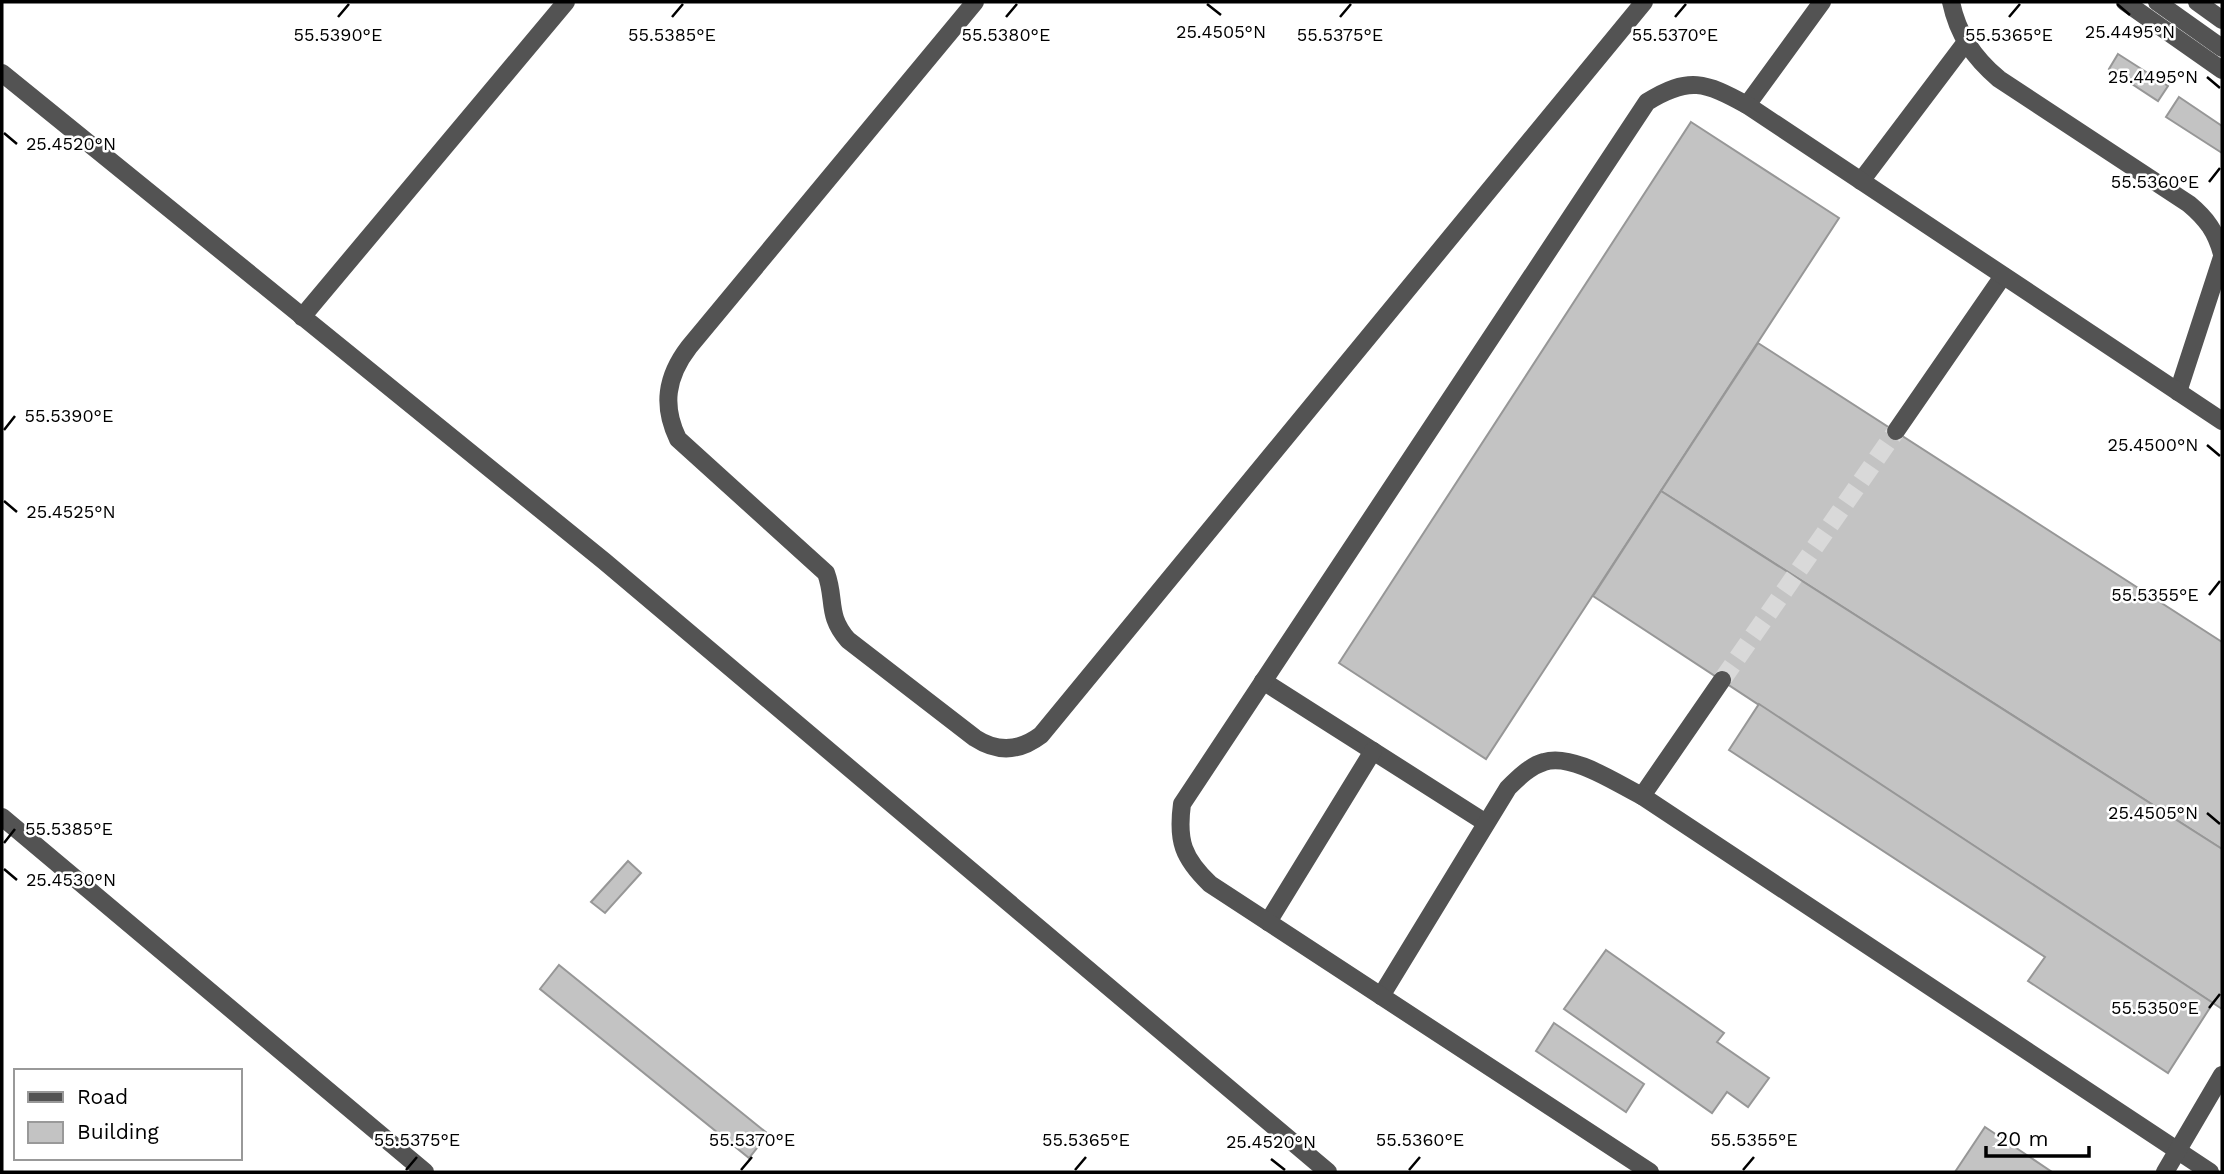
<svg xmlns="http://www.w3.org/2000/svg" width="2224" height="1174" font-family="'Work Sans',sans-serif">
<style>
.building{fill:#c3c3c3;stroke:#979797;stroke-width:2}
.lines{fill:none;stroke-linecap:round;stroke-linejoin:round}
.minor-tunnel{stroke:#d9d9d9;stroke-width:18;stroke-dasharray:18 9;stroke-linecap:butt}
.minor{stroke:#535353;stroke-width:18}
.ticks{fill:none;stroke:#000;stroke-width:2.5}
.ticks-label{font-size:18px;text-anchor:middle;fill:#000;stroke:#fff;stroke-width:5;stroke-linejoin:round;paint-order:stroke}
</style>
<rect width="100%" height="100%" fill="#fff"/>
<g class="building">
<polygon points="2118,54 2168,86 2158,101 2109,69"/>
<polygon points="2179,97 2222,126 2222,153 2166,117"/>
<polygon points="1691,122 1839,218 1486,759 1339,663"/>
<polygon points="1758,343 2222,642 2222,849 1661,491"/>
<polygon points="1661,491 2222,849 2222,1009 1593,596"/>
<polygon points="1759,704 2213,1003 2168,1073 2028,981 2045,957 1729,750"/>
<polygon points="628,861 641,873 605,913 591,902"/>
<polygon points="1606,950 1724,1033 1717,1042 1769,1078 1748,1107 1727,1092 1712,1113 1564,1009"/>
<polygon points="559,965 768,1134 749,1158 540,989"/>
<polygon points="1554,1023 1644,1084 1626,1112 1536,1051"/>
<polygon points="1985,1127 2052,1172 1955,1172"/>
</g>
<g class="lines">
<polyline class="minor-tunnel" points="1722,680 1896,431"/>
<g class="minor">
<path d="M975,2L689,347C666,377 662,406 678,439L826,573C836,600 826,615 848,640L975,738C998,753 1020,751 1041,735L1644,2"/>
<path d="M1951,2C1958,35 1974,58 1999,79L2189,204C2207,219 2216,232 2222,254"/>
<polyline points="2125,2 2222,70"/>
<polyline points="2157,2 2222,48"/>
<polyline points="2197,2 2222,20"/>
<polyline points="2,73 604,561 1328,1172"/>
<polyline points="1747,105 1822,2"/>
<polyline points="1861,181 1966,42"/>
<polyline points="302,317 566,2"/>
<polyline points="2178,392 2222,257"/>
<polyline points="1896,431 2003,276"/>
<polyline points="1263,681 1486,823"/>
<polyline points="1642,796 1722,680"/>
<polyline points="2,817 425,1172"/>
<polyline points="1268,922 1373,751"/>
<path d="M1381,996L1508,788C1518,778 1530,766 1544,762C1572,753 1616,783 1642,796L2210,1172"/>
<path d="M1650,1172L1210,884C1183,858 1177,841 1182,804L1647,102C1689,76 1705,82 1747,105L2222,421"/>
<polyline points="2165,1172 2222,1075"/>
</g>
</g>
<path class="ticks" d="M1207,4L1221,15M2117,4L2130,15M338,17L349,4M672,17L683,4M1006,17L1017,4M1340,17L1351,4M1675,17L1686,4M2009,17L2020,4M2207,77L2220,88M4,133L17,144M2209,182L2220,168M4,430L15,416M2207,445L2220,456M4,501L17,512M2209,595L2220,581M2207,813L2220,824M4,843L15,829M4,869L17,880M2209,1008L2220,994M1271,1159L1285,1170M406,1170L417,1157M741,1170L752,1157M1075,1170L1086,1157M1409,1170L1420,1157M1743,1170L1754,1157"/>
<g class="ticks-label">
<text x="1221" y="38">25.4505°N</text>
<text x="2130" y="38">25.4495°N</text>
<text x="338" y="41">55.5390°E</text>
<text x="672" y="41">55.5385°E</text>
<text x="1006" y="41">55.5380°E</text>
<text x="1340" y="41">55.5375°E</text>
<text x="1675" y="41">55.5370°E</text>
<text x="2009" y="41">55.5365°E</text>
<text x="2153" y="83">25.4495°N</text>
<text x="71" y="150">25.4520°N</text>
<text x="2155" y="188">55.5360°E</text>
<text x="69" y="422">55.5390°E</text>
<text x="2153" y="451">25.4500°N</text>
<text x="71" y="518">25.4525°N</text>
<text x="2155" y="601">55.5355°E</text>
<text x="2153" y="819">25.4505°N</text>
<text x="69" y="835">55.5385°E</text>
<text x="71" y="886">25.4530°N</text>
<text x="2155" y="1014">55.5350°E</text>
<text x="417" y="1146">55.5375°E</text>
<text x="752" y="1146">55.5370°E</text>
<text x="1086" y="1146">55.5365°E</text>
<text x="1420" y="1146">55.5360°E</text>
<text x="1754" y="1146">55.5355°E</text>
<text x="1271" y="1148">25.4520°N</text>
</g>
<rect width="2224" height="1174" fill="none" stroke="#000000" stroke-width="7"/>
<rect x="14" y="1069" width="228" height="91" fill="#ffffff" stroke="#999999" stroke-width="2"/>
<rect x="28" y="1092" width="35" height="10" fill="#535353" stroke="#999999" stroke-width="2"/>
<text x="77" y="1104" font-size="21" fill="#000000">Road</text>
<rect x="28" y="1122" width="35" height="21" fill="#c3c3c3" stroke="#999999" stroke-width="2"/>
<text x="77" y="1139" font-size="21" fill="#000000">Building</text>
<path d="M1986 1146v10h103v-10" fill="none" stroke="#000000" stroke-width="3.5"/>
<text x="1996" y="1146" font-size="21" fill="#000000" stroke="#ffffff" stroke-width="5" paint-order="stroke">20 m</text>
</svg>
